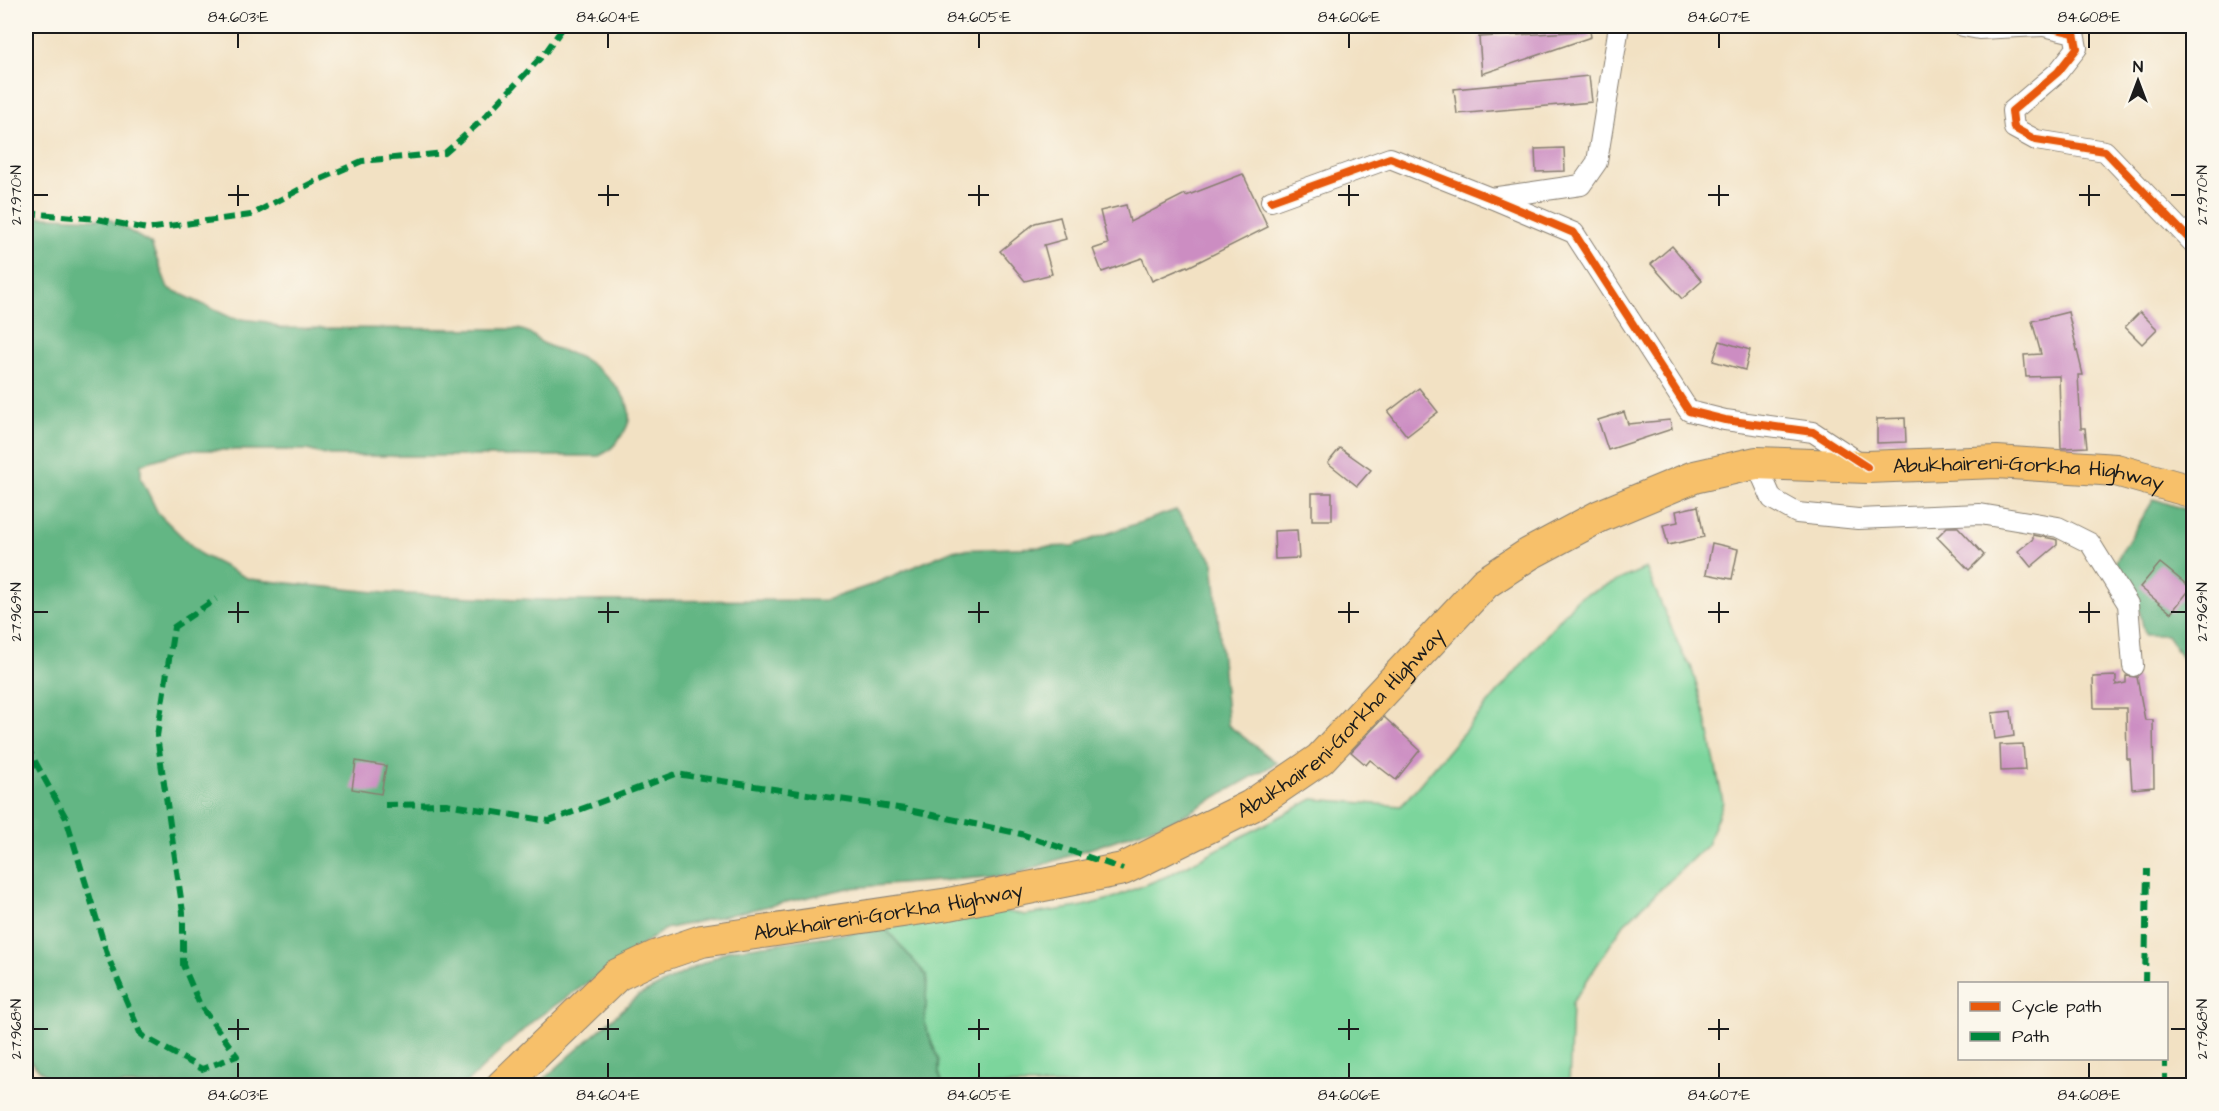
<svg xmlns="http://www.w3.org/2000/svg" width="2219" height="1111" font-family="'Architects Daughter',sans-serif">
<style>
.green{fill:#7bd59c;stroke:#4c785c;stroke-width:1.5}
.forest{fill:#64b684;stroke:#406950;stroke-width:1.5}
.building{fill:#cc8dc2}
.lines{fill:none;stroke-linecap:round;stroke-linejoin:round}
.minor-casing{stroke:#877e70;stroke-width:22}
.primary-casing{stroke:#877e70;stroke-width:34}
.minor{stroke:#fff;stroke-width:20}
.primary{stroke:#f7c06b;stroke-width:32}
.quiet{stroke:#00873e;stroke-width:6;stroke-dasharray:12 6;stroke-linecap:butt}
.cycleway-casing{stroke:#fbf7ec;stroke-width:11}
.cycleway{stroke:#e8590c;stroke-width:8}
.ticks{fill:none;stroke:#1c1c1c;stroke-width:2}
.labels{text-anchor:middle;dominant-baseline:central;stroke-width:4.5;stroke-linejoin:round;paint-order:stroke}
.street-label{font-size:21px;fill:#1c1c1c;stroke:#fbf7ec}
.neatline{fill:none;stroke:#1c1c1c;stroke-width:2}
.ticks-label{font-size:15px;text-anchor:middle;fill:#1c1c1c}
</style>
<rect width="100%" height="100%" fill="#fbf7ec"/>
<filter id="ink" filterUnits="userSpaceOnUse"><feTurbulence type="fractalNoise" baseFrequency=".0167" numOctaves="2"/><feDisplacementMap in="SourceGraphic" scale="12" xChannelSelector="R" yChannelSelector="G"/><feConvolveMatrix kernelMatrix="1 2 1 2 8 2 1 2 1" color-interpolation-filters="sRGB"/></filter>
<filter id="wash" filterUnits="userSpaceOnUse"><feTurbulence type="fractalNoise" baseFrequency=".008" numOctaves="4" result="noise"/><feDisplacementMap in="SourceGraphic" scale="24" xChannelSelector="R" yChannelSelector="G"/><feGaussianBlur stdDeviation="1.35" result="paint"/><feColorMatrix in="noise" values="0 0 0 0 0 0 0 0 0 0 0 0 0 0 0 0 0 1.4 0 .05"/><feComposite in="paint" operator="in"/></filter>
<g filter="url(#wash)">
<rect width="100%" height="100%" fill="#f2e1c3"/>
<polygon class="green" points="1646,568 1683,655 1691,666 1705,714 1723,802 1707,845 1624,924 1572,1003 1569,1085 943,1085 939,1073 939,1061 925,1025 927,976 885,928 990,909 1025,915 1079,907 1110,899 1167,876 1313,799 1401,806 1578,598"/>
<g class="forest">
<path d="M26,216L97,219L106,217L151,244L168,288L232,318L267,322L279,328L518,329C533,333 530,334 541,342C555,351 574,352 588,362C611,378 644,407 622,435C615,445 610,451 599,456H329L307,450H188L141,464V478L158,513L200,554L249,579L385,593L567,601L826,600L871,585L953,550L1072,546L1176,510L1213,561L1228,725L1277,763L1177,819L1013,875L849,888L665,929L534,1020L464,1085H56L26,1058Z"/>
<polygon points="2154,499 2193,512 2193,675 2167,635 2145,635 2137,600 2116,561"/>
<polygon points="885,928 927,976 925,1025 939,1061 939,1073 943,1085 536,1086 638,996 729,950"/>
</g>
<g id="blocks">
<g class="building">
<polygon points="1590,31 1591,37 1482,74 1479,37"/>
<polygon points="1589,76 1592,102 1457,114 1454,89"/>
<polygon points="1564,148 1565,171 1536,172 1535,149"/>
<polygon points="1243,174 1268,227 1188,267 1187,266 1152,281 1142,258 1102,272 1093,249 1108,244 1100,211 1126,205 1130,222 1185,194 1186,196"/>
<polygon points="1060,217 1066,239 1044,245 1052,274 1025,281 1000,251 1035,223"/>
<polygon points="1672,246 1702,281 1682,299 1651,264"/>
<polygon points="2068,312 2083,375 2078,375 2081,428 2085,428 2087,447 2065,448 2061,448 2059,376 2026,377 2024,355 2041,354 2032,321"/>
<polygon points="2140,312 2157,329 2142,344 2125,327"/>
<polygon points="1720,341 1750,350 1745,370 1713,361"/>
<polygon points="1419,388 1438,412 1407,436 1388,412"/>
<polygon points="1624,412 1628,424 1670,420 1672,429 1608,450 1598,420"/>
<polygon points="1905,418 1906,442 1877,443 1877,419"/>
<polygon points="1340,448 1371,470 1357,486 1328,463"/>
<rect x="1312" y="493" width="20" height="27"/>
<polygon points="1698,506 1704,537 1668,545 1663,525 1678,522 1676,511"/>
<polygon points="1947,527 1958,527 1984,555 1969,570 1937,537"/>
<polygon points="1297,530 1299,558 1275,559 1274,531"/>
<polygon points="2033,535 2054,539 2057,540 2057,545 2031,567 2018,551 2033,539"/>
<polygon points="1712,543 1738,549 1732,579 1706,574"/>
<polygon points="2160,563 2191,588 2171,613 2140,587"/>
<polygon points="2116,676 2116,685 2126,683 2126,676 2137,677 2145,720 2153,720 2154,787 2132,789 2130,759 2127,759 2126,708 2094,708 2093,677"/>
<polygon points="2011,711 2014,736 1995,739 1992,713"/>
<polygon points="1384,717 1420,750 1396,780 1370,760 1366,765 1351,752"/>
<polygon points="2023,744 2025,770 2001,771 2000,745"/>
<polygon points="356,761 386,766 381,794 352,789"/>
</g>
</g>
</g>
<g filter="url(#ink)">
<use href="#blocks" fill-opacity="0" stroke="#877e70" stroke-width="1.5"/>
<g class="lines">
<g class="minor-casing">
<g id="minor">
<polyline points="1963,26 1979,29 2043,26"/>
<polyline points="2044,26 2074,33 2077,48 2058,72 2012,111 2014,128 2036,140 2105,151 2194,244"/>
<polyline points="1491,198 1581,185 1597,162 1619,26"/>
<polyline points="1271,201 1390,158 1491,198 1574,233 1689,411 1725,420 1813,432 1862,464"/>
<polyline points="1756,463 1772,499 1797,513 1858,519 1980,514 2058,527 2090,543 2128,604 2133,666"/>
</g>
</g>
<g class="primary-casing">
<g id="primary">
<path id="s1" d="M502,1086L617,975L655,957L702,941L949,904L1123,869L1251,806L1320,759L1485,583L1529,554L1600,516L1694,477L1756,463L1867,467L1997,462L2116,470L2194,492"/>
</g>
</g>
<use href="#minor" class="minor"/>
<use href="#primary" class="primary"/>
<g class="quiet">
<polyline points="1979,29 1995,26"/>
<polyline points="26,213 97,219 147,229 251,215 310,184 362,161 445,153 481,121 545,53 564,26"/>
<polyline points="26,745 66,818 108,957 141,1035 202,1069 237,1056 200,1005 183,965 183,912 157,736 174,627 216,599"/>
<polyline points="385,805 446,804 549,821 676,774 905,809 1021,834 1123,869"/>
<polyline points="2145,984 2147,869"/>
<polyline points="2165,1086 2165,1058"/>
</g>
<g class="cycleway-casing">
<g id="cycleway">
<polyline points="2044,26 2074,33 2077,48 2058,72 2012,111 2014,128 2036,140 2105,151 2194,244"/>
<polyline points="1271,201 1390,158 1491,198 1574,233 1689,411 1725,420 1813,432 1867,467"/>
</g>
</g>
<use href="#cycleway" class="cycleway"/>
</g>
</g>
<path class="ticks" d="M238,33V48M608,33V48M979,33V48M1349,33V48M1719,33V48M2089,33V48M238,185V206M608,185V206M979,185V206M1349,185V206M1719,185V206M2089,185V206M33,195H48M228,195H249M598,195H619M968,195H989M1338,195H1359M1708,195H1729M2079,195H2100M2171,195H2186M238,602V623M608,602V623M979,602V623M1349,602V623M1719,602V623M2089,602V623M33,612H48M228,612H249M598,612H619M968,612H989M1338,612H1359M1708,612H1729M2079,612H2100M2171,612H2186M238,1019V1040M608,1019V1040M979,1019V1040M1349,1019V1040M1719,1019V1040M33,1029H48M228,1029H249M598,1029H619M968,1029H989M1338,1029H1359M1708,1029H1729M2171,1029H2186M238,1063V1078M608,1063V1078M979,1063V1078M1349,1063V1078M1719,1063V1078M2089,1063V1078"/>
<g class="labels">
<g class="street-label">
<text stroke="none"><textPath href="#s1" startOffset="1718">Abukhaireni-Gorkha Highway</textPath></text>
<text stroke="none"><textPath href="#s1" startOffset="944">Abukhaireni-Gorkha Highway</textPath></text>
<text stroke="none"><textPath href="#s1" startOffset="440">Abukhaireni-Gorkha Highway</textPath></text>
</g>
</g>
<rect width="2219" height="1111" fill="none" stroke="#fbf7ec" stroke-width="66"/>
<rect x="1958" y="982" width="210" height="78" fill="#fbf7ec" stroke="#a29f99" stroke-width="1.5"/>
<rect x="1970" y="1002" width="30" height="9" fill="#e8590c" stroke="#a29f99" stroke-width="1.5"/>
<text x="2012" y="1012" font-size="18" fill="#1c1c1c">Cycle path</text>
<rect x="1970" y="1032" width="30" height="9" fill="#00873e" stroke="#a29f99" stroke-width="1.5"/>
<text x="2012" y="1042" font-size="18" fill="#1c1c1c">Path</text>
<g transform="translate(2138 81)" stroke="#fbf7ec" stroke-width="4.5" paint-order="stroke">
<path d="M0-4.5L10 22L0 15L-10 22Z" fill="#1c1c1c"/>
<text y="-9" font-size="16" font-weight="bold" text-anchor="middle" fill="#1c1c1c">N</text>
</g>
<rect x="33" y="33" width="2153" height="1045" class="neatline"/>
<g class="ticks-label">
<text x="238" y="22">84.603°E</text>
<text x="608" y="22">84.604°E</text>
<text x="979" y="22">84.605°E</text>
<text x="1349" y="22">84.606°E</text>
<text x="1719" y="22">84.607°E</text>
<text x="2089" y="22">84.608°E</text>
<text transform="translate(16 195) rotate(-90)" y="5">27.970°N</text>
<text transform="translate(2202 195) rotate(-90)" y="5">27.970°N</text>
<text transform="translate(16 612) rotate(-90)" y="5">27.969°N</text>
<text transform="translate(2202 612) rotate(-90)" y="5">27.969°N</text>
<text transform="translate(16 1029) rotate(-90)" y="5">27.968°N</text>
<text transform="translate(2202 1029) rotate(-90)" y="5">27.968°N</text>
<text x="238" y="1100">84.603°E</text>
<text x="608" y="1100">84.604°E</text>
<text x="979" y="1100">84.605°E</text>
<text x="1349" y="1100">84.606°E</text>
<text x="1719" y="1100">84.607°E</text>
<text x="2089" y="1100">84.608°E</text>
</g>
</svg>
